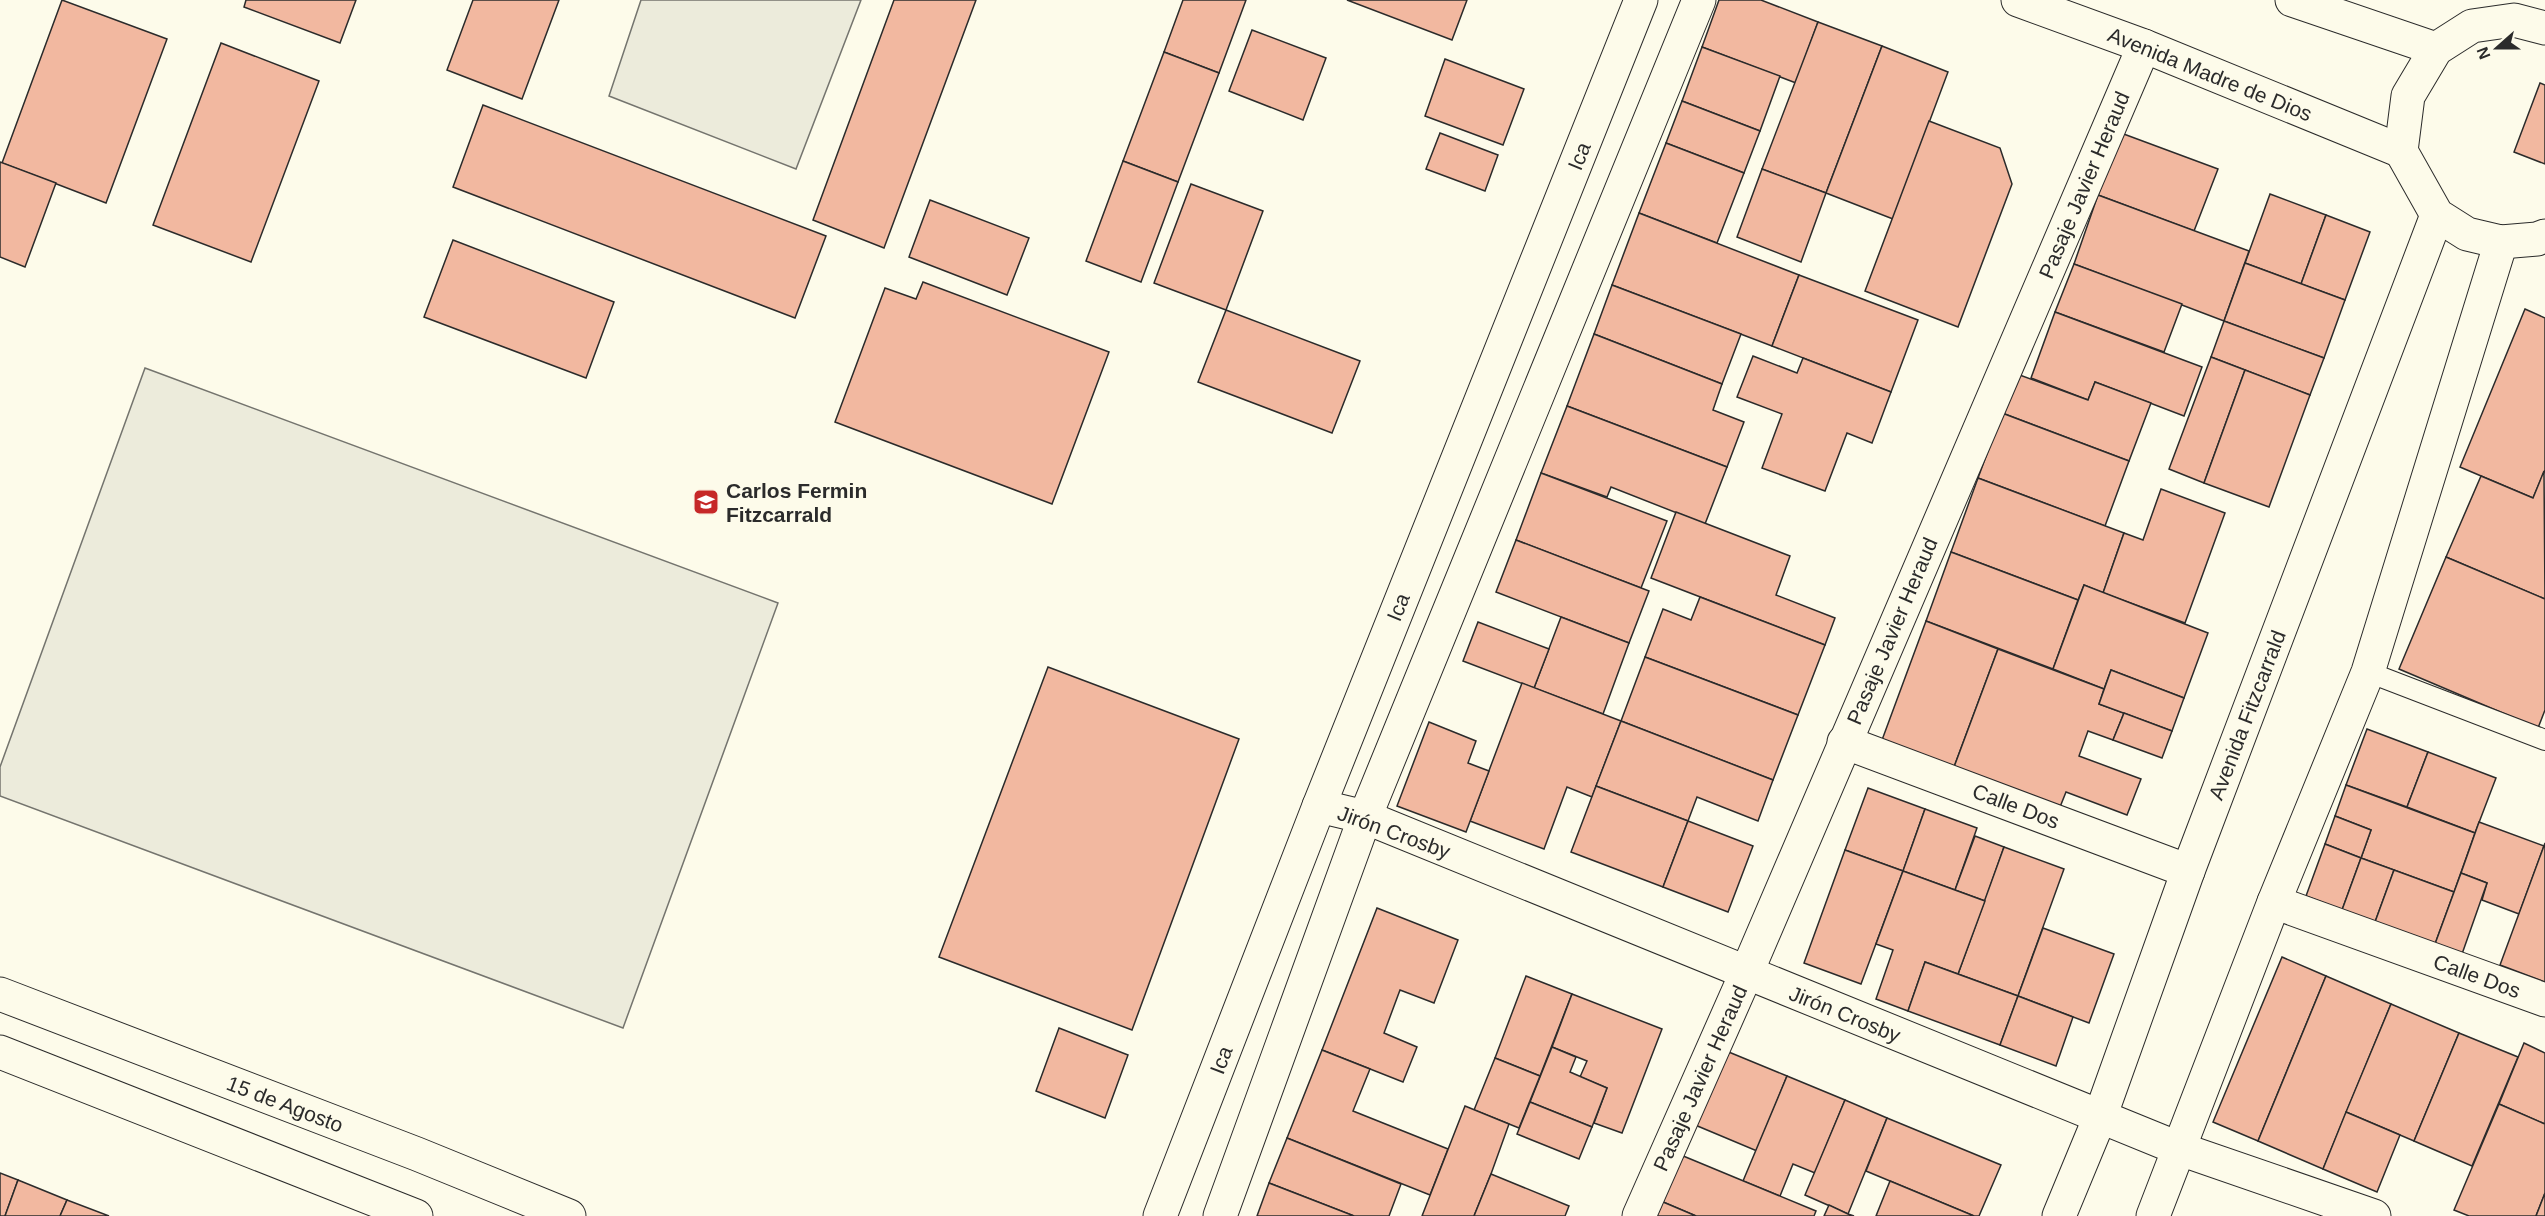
<svg xmlns="http://www.w3.org/2000/svg" width="2545" height="1216" font-family="Helvetica,sans-serif">
<style>
.green{fill:#ecebdb;stroke:#74746e;stroke-width:1.5}
.building{fill:#f2b8a0;stroke:#2b2b2b;stroke-width:1.5}
.lines{fill:none;stroke-linecap:round;stroke-linejoin:round}
.service-casing{stroke:#2b2b2b;stroke-width:22}
.minor-casing{stroke:#2b2b2b;stroke-width:35}
.tertiary-casing{stroke:#2b2b2b;stroke-width:35}
.secondary-casing{stroke:#2b2b2b;stroke-width:35}
.service{stroke:#fdfbea;stroke-width:20}
.minor{stroke:#fdfbea;stroke-width:33}
.tertiary{stroke:#fdfbea;stroke-width:33}
.secondary{stroke:#fdfbea;stroke-width:33}
.labels{text-anchor:middle;dominant-baseline:central;stroke-width:4.5;stroke-linejoin:round;paint-order:stroke}
.street-label{font-size:21px;fill:#2b2b2b;stroke:#fdfbea}
.poi-label{font-size:21px;font-weight:bold;fill:#2b2b2b;stroke:#fdfbea;text-anchor:start}
</style>
<rect width="100%" height="100%" fill="#fdfbea"/>
<g class="green">
<polygon points="641,0 861,0 796,169 609,96"/>
<polygon points="145,368 778,603 623,1028 0,796 0,767"/>
</g>
<g class="building">
<polygon points="62,0 167,39 106,203 2,163"/>
<polygon points="246,0 356,0 340,43 244,7"/>
<polygon points="473,0 559,0 522,99 447,70"/>
<polygon points="894,0 976,0 884,248 813,220"/>
<polygon points="1183,0 1246,0 1219,73 1164,52"/>
<polygon points="1347,0 1467,0 1452,40"/>
<polygon points="1719,0 1761,0 1818,22 1796,83 1702,47"/>
<polygon points="1818,22 1882,46 1826,193 1762,169"/>
<polygon points="1252,30 1326,58 1303,120 1229,91"/>
<polygon points="221,43 319,81 251,262 153,225"/>
<polygon points="1882,46 1948,72 1893,219 1826,193"/>
<polygon points="1702,47 1780,76 1760,131 1682,101"/>
<polygon points="1164,52 1219,73 1178,182 1123,161"/>
<polygon points="1445,59 1524,89 1503,145 1425,116"/>
<polygon points="2540,83 2545,85 2545,164 2514,152"/>
<polygon points="1682,101 1760,131 1744,173 1666,143"/>
<polygon points="483,105 826,236 795,318 453,187"/>
<polygon points="1929,121 2000,148 2012,184 1958,327 1865,291"/>
<polygon points="1440,133 1498,155 1485,191 1426,169"/>
<polygon points="2121,133 2218,169 2194,231 2098,195"/>
<polygon points="1666,143 1744,173 1717,243 1639,213"/>
<polygon points="1123,161 1178,182 1141,282 1086,261"/>
<polygon points="0,162 56,183 25,267 0,257"/>
<polygon points="1762,169 1826,193 1801,262 1737,237"/>
<polygon points="1191,184 1263,211 1226,310 1154,283"/>
<polygon points="2270,194 2326,215 2301,284 2245,263"/>
<polygon points="2098,195 2249,251 2224,321 2074,264"/>
<polygon points="930,200 1029,238 1007,295 909,257"/>
<polygon points="1639,213 1799,275 1772,346 1612,285"/>
<polygon points="2326,215 2370,232 2345,300 2301,284"/>
<polygon points="453,240 614,302 586,378 424,317"/>
<polygon points="2245,263 2345,300 2324,358 2224,321"/>
<polygon points="2074,264 2182,304 2164,352 2055,312"/>
<polygon points="1799,275 1918,320 1891,392 1772,346"/>
<polygon points="923,282 1109,352 1052,504 835,422 885,288 916,299"/>
<polygon points="1612,285 1741,334 1722,384 1594,334"/>
<polygon points="2525,309 2545,318 2545,470 2533,498 2460,467"/>
<polygon points="1226,310 1360,361 1332,433 1198,382"/>
<polygon points="2055,312 2202,367 2184,416 2095,382 2088,400 2031,378"/>
<polygon points="2224,321 2324,358 2310,395 2211,357"/>
<polygon points="1594,334 1722,384 1713,410 1744,422 1727,467 1567,406"/>
<polygon points="1753,356 1797,373 1803,358 1891,392 1872,443 1847,433 1825,491 1762,468 1782,414 1737,397"/>
<polygon points="2211,357 2245,370 2204,483 2169,469"/>
<polygon points="2245,370 2310,395 2269,507 2204,483"/>
<polygon points="2017,374 2088,400 2095,382 2151,403 2129,461 2002,413"/>
<polygon points="1567,406 1727,467 1705,524 1611,487 1607,497 1541,473"/>
<polygon points="2002,413 2129,461 2105,526 1978,478"/>
<polygon points="2544,471 2545,599 2446,557 2481,476 2533,498"/>
<polygon points="1541,473 1667,521 1641,588 1516,540"/>
<polygon points="1978,478 2124,533 2103,593 2084,585 2078,600 1951,552"/>
<polygon points="2161,489 2225,513 2185,623 2103,593 2124,533 2143,540"/>
<polygon points="1676,512 1790,556 1776,595 1835,618 1825,645 1651,578"/>
<polygon points="1516,540 1649,591 1629,643 1496,592"/>
<polygon points="1951,552 2078,600 2053,669 1926,621"/>
<polygon points="2446,557 2545,599 2545,710 2538,728 2399,669"/>
<polygon points="2084,585 2208,633 2184,698 2111,670 2104,689 2053,669"/>
<polygon points="1700,597 1825,645 1798,715 1645,657 1663,609 1691,620"/>
<polygon points="1561,617 1629,643 1603,714 1534,688"/>
<polygon points="1926,621 1998,649 1954,767 1882,740"/>
<polygon points="1478,622 1549,649 1534,688 1463,661"/>
<polygon points="1998,649 2104,689 2099,704 2124,713 2113,740 2088,731 2079,756 2141,779 2127,815 2066,792 2060,807 1954,767"/>
<polygon points="1645,657 1798,715 1773,780 1621,721"/>
<polygon points="1048,667 1239,739 1132,1030 939,957"/>
<polygon points="2111,670 2184,698 2172,731 2099,704"/>
<polygon points="1522,683 1621,721 1592,797 1567,787 1544,849 1470,821"/>
<polygon points="2124,713 2172,731 2162,758 2113,740"/>
<polygon points="1621,721 1773,780 1758,821 1697,797 1688,821 1596,786"/>
<polygon points="1429,722 1476,741 1468,763 1489,771 1466,832 1397,806"/>
<polygon points="2367,729 2428,752 2407,807 2346,785"/>
<polygon points="2428,752 2496,778 2475,833 2407,807"/>
<polygon points="2346,785 2475,833 2454,892 2361,858 2371,830 2335,816"/>
<polygon points="1596,786 1688,821 1663,887 1571,852"/>
<polygon points="1868,788 1925,809 1903,871 1845,850"/>
<polygon points="1925,809 1977,828 1955,890 1903,871"/>
<polygon points="2335,816 2371,830 2361,858 2325,844"/>
<polygon points="1688,821 1753,846 1728,912 1663,887"/>
<polygon points="2479,822 2544,846 2519,914 2482,900 2487,883 2461,873"/>
<polygon points="1975,836 2004,847 1985,901 1955,890"/>
<polygon points="2545,843 2545,982 2500,965"/>
<polygon points="2325,844 2361,858 2342,910 2306,896"/>
<polygon points="2004,847 2064,869 2018,996 1958,974"/>
<polygon points="1845,850 1903,871 1861,984 1804,963"/>
<polygon points="2361,858 2394,870 2375,922 2342,910"/>
<polygon points="2394,870 2454,892 2435,944 2375,922"/>
<polygon points="1903,871 1985,901 1958,974 1925,962 1908,1011 1876,999 1893,950 1876,944"/>
<polygon points="2461,873 2487,883 2462,954 2435,944"/>
<polygon points="1377,908 1458,940 1434,1003 1400,990 1384,1033 1417,1047 1403,1082 1322,1050"/>
<polygon points="2043,928 2114,954 2089,1023 2018,996"/>
<polygon points="2282,957 2326,976 2258,1141 2213,1122"/>
<polygon points="1925,962 2018,996 2000,1045 1908,1011"/>
<polygon points="1526,976 1572,994 1540,1076 1495,1058"/>
<polygon points="2326,976 2391,1004 2323,1169 2258,1141"/>
<polygon points="1572,994 1662,1029 1622,1133 1594,1123 1607,1088 1580,1077 1587,1061 1552,1047"/>
<polygon points="2018,996 2073,1017 2056,1066 2000,1045"/>
<polygon points="2391,1004 2459,1033 2414,1141 2346,1112"/>
<polygon points="1059,1028 1128,1055 1105,1118 1036,1091"/>
<polygon points="2459,1033 2518,1057 2472,1166 2414,1141"/>
<polygon points="2524,1043 2545,1053 2545,1124 2499,1104"/>
<polygon points="1552,1047 1576,1057 1570,1072 1607,1088 1592,1127 1530,1102"/>
<polygon points="1719,1048 1787,1076 1757,1151 1688,1122"/>
<polygon points="1322,1050 1370,1069 1353,1111 1448,1149 1430,1195 1287,1138"/>
<polygon points="1495,1058 1540,1076 1519,1128 1474,1110"/>
<polygon points="1787,1076 1845,1100 1815,1173 1793,1164 1780,1196 1743,1181"/>
<polygon points="1845,1100 1887,1118 1848,1214 1805,1195"/>
<polygon points="1530,1102 1592,1127 1579,1159 1517,1134"/>
<polygon points="2499,1104 2545,1124 2545,1193 2536,1216 2469,1216 2454,1210"/>
<polygon points="1465,1106 1509,1124 1491,1174 1474,1216 1422,1216"/>
<polygon points="2346,1112 2400,1135 2377,1192 2323,1169"/>
<polygon points="1887,1118 2001,1165 1979,1216 1974,1216 1866,1171"/>
<polygon points="1287,1138 1401,1184 1389,1216 1354,1216 1269,1183"/>
<polygon points="1676,1153 1816,1211 1814,1216 1696,1216 1656,1199"/>
<polygon points="0,1173 18,1180 5,1216 0,1216"/>
<polygon points="1491,1174 1569,1206 1565,1216 1474,1216"/>
<polygon points="18,1180 67,1200 60,1216 5,1216"/>
<polygon points="1890,1181 1974,1216 1876,1216"/>
<polygon points="1269,1183 1354,1216 1257,1216"/>
<polygon points="2545,1193 2545,1216 2536,1216"/>
<polygon points="1656,1199 1696,1216 1649,1216"/>
<polygon points="67,1200 109,1216 60,1216"/>
<polygon points="1829,1205 1848,1214 1854,1216 1824,1216"/>
</g>
<g class="lines">
<g class="service-casing">
<polyline id="service" points="2368,672 2545,740"/>
</g>
<g class="minor-casing">
<g id="minor">
<polyline points="1844,742 2188,871"/>
<polyline points="1319,806 1365,817 2180,1149 2374,1216"/>
<polyline points="2274,902 2545,1000"/>
<polyline points="1639,1216 1746,974 2144,46"/>
</g>
</g>
<g class="tertiary-casing">
<g id="tertiary">
<polyline points="0,994 417,1154 569,1216"/>
<polyline points="0,1052 416,1216"/>
<polyline points="1160,1216 1319,806 1641,0"/>
<polyline points="1220,1216 1365,817 1699,0"/>
<polyline points="2059,1216 2100,1117 2188,871 2437,215"/>
<polyline points="2153,1216 2274,902 2368,672 2501,242"/>
</g>
</g>
<g class="secondary-casing">
<g id="secondary">
<polyline points="2018,0 2144,46 2401,151"/>
<polyline points="2292,0 2436,49"/>
<polyline points="2545,28 2514,20 2472,26 2436,49 2408,96 2401,151 2437,215 2467,234 2501,242 2537,239 2545,236"/>
</g>
</g>
<use href="#service" class="service"/>
<use href="#minor" class="minor"/>
<use href="#tertiary" class="tertiary"/>
<use href="#secondary" class="secondary"/>
</g>
<defs>
<g id="school-square" transform="scale(1.35)"><rect x="-9" y="-9" width="18" height="18" rx="4" fill="#c62828" stroke="#fdfbea"/><path d="M0-5L7-2L0 1L-7-2ZM-4 1L0 2.5L4 1V4Q0 6-4 4Z" fill="#fff"/></g>
</defs>
<g fill-rule="evenodd">
<use href="#school-square" x="706" y="502"/>
</g>
<g class="labels">
<g class="street-label">
<text transform="translate(2210 74) rotate(22)">Avenida Madre de Dios</text>
<text transform="translate(1579 156) rotate(-68)">Ica</text>
<text transform="translate(2084 185) rotate(-67)">Pasaje Javier Heraud</text>
<text transform="translate(1398 607) rotate(-68)">Ica</text>
<text transform="translate(1892 631) rotate(-67)">Pasaje Javier Heraud</text>
<text transform="translate(2247 715) rotate(-69)">Avenida Fitzcarrald</text>
<text transform="translate(2016 806) rotate(21)">Calle Dos</text>
<text transform="translate(1394 832) rotate(20)">Jirón Crosby</text>
<text transform="translate(2477 976) rotate(20)">Calle Dos</text>
<text transform="translate(1845 1014) rotate(22)">Jirón Crosby</text>
<text transform="translate(1221 1060) rotate(-69)">Ica</text>
<text transform="translate(1700 1078) rotate(-66)">Pasaje Javier Heraud</text>
<text transform="translate(285 1104) rotate(21)">15 de Agosto</text>
</g>
<g class="poi-label">
<text x="726" y="490">Carlos Fermin<tspan x="726" dy="24">Fitzcarrald</tspan></text>
</g>
</g>
<g transform="translate(2497 48) rotate(249)" stroke="#fdfbea" stroke-width="4.5" paint-order="stroke">
<path d="M0-4.5L10 22L0 15L-10 22Z" fill="#2b2b2b"/>
<text y="-9" font-size="16" font-weight="bold" text-anchor="middle" fill="#2b2b2b">N</text>
</g>
</svg>
